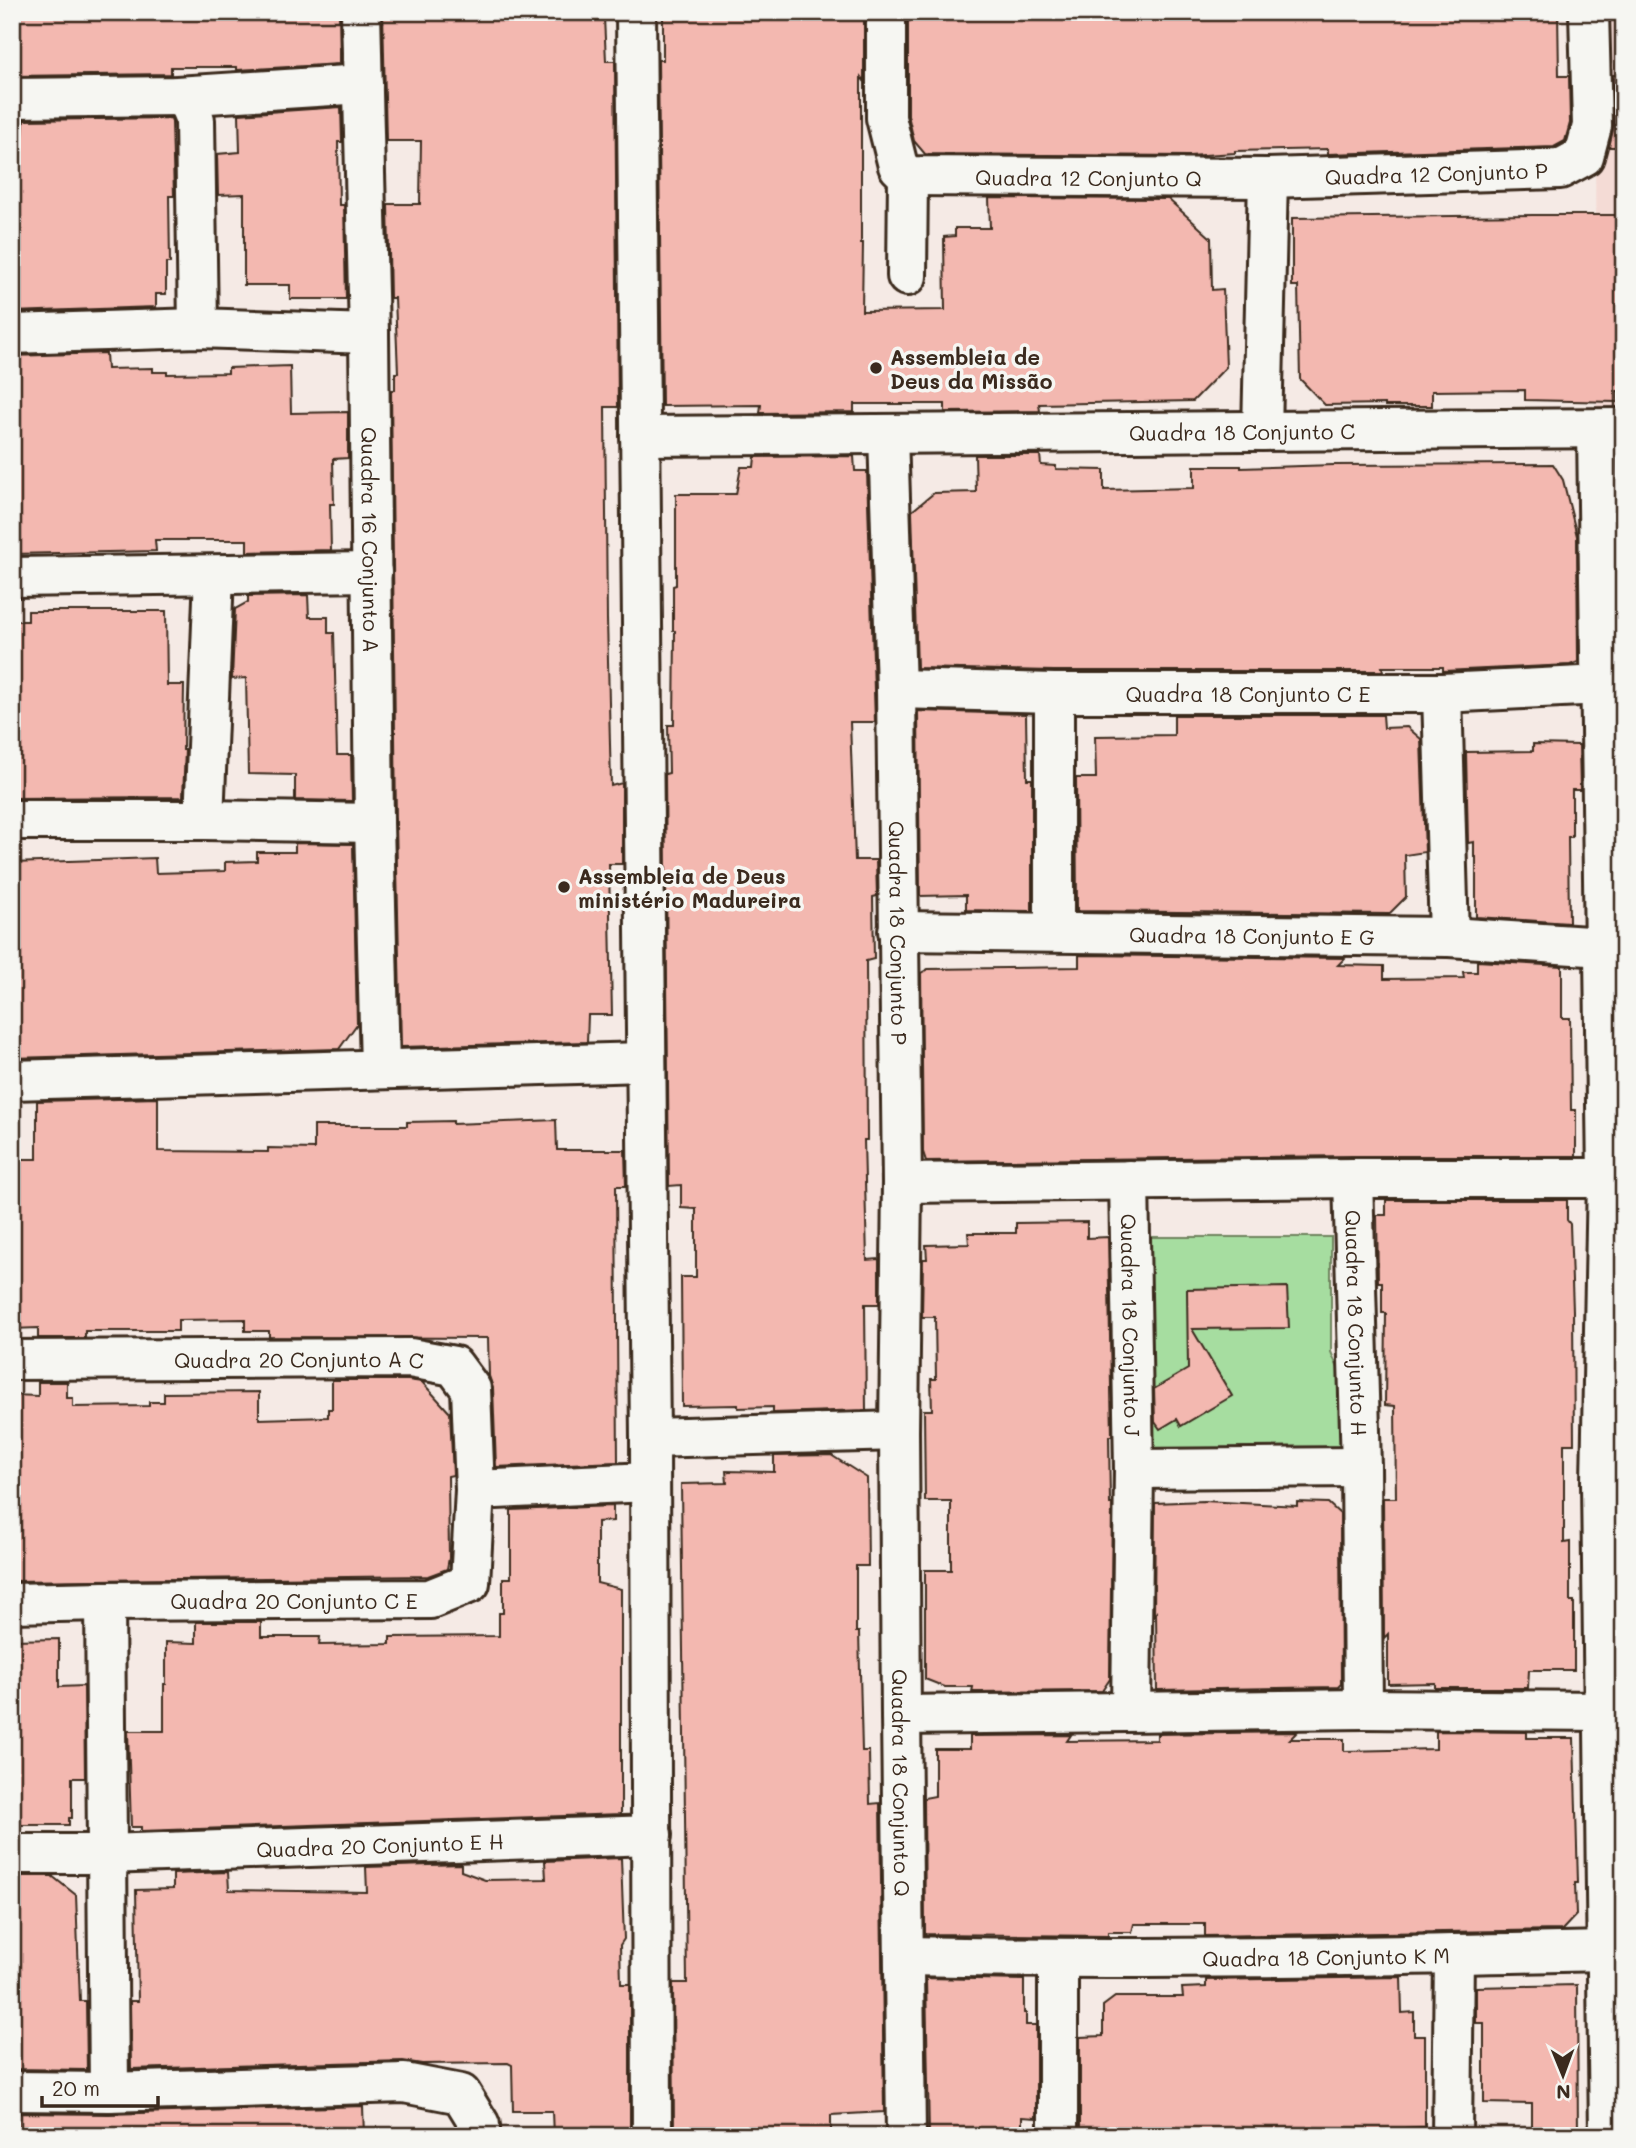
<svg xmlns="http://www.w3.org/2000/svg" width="1636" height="2148" font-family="Mali,sans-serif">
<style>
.built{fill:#f4dbd5}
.green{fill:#a6dda0;stroke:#70845f;stroke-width:2}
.building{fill:#f3b8b0;stroke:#3b2a1e;stroke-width:2}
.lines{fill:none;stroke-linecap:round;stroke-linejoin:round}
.minor-casing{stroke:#3b2a1e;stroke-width:44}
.minor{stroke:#f6f6f2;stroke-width:38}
.poi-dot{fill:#3b2a1e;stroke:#f6f6f2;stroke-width:2.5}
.labels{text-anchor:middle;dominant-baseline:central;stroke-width:7;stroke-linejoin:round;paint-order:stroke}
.street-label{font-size:21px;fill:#3b2a1e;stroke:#f6f6f2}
.poi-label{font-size:21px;font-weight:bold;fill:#3b2a1e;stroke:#f6f6f2;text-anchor:start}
</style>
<rect width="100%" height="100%" fill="#f5eae5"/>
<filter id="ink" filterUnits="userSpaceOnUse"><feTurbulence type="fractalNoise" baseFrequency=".0143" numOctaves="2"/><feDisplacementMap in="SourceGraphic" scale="14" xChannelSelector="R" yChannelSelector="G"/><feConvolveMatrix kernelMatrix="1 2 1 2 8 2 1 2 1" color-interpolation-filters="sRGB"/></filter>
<g filter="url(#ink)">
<polygon class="built" points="1594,12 1624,12 1624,429 1597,429"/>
<polygon class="green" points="1149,1237 1331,1237 1331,1352 1347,1389 1347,1459 1149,1459"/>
<g class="building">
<polygon points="12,12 339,12 340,64 237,70 237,67 171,67 171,74 12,76"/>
<polygon points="383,12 581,12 581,18 604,17 606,61 615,61 618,407 605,407 607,619 611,786 622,783 622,864 609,864 612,1015 588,1015 587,1042 401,1047 396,823 391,390 395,390 395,373 398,373 395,298 390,298 388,204 420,204 421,141 386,141"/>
<polygon points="864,12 864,81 861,77 861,243 863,243 862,311 945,310 944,237 955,236 955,228 990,228 989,198 1168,199 1211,238 1212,290 1223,289 1226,367 1193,401 1039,404 1040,411 945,412 945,404 854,404 854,412 760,413 761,405 662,406 658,60 663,60 663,13"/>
<polygon points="908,12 1558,12 1559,76 1569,76 1570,123 1565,141 1554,147 1328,154 1328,149 1235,151 1235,153 1189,156 925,154 914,141 908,115"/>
<polygon points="1613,75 1624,75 1624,147 1609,147 1614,126"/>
<polygon points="341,107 342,142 338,142 339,205 344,205 346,299 290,299 290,285 244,285 244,194 218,195 217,154 240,152 239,114"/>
<polygon points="171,118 172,122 174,196 169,196 170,263 166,263 166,294 156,294 156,307 12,312 12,138 23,137 24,120"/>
<polygon points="1533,215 1624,215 1624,391 1617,391 1617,402 1525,400 1525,390 1432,391 1432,406 1385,406 1385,404 1325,405 1300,379 1298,286 1292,286 1292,218"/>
<polygon points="106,353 107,369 153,368 153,372 167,372 167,374 228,373 228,368 290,366 291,413 348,412 348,458 333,459 334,504 330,504 331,550 247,552 247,540 155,540 156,551 12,554 12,356"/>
<polygon points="975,455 1040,455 1041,465 1056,466 1056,469 1104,470 1104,490 1194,488 1194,466 1241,466 1241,468 1334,465 1553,464 1563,480 1577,536 1578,662 1570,665 1443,671 1443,667 1382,667 1383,671 1054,671 917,668 912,511 934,493 976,492"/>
<polygon points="854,456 855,471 867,471 875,722 850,722 855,860 876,860 877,896 873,897 874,959 866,961 867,1140 864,1140 867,1260 879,1259 879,1304 865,1304 866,1410 773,1413 773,1407 738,1408 738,1405 682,1406 681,1277 696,1277 696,1209 681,1208 681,1185 669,1186 665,774 669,773 668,725 674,725 675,631 673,631 673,586 676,585 676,494 736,494 741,467 754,467 755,457"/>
<polygon points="308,595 309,617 328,617 328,633 334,633 337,755 351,755 352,801 295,800 295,775 248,774 246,678 232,679 235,609 248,602 248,596"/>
<polygon points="28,611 166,611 167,685 184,685 183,750 185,750 183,797 12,798 12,621 28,621"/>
<polygon points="918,711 1026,714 1027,779 1032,779 1032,911 966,910 966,895 920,896"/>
<polygon points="1174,715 1383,715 1384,728 1407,727 1421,739 1425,852 1405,855 1406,897 1389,914 1077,911 1076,778 1096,778 1095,736 1174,735"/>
<polygon points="1533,744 1579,745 1580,790 1572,790 1572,837 1568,837 1569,923 1476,917 1476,857 1474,857 1474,842 1468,843 1466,752 1533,751"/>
<polygon points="295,843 353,844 357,1024 339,1049 12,1058 12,863 155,858 156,873 225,871 225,862 257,861 257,852 295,852"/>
<polygon points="1079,955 1345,958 1338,965 1384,966 1384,979 1464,978 1463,972 1477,972 1477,961 1562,966 1562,1018 1570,1018 1571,1110 1576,1110 1576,1156 1353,1156 926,1161 923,1152 921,973 928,969 1079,967"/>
<polygon points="158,1098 158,1151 268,1152 268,1148 314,1149 314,1126 407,1126 407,1122 453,1121 453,1124 556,1120 557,1150 625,1150 626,1186 616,1186 618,1462 496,1467 493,1388 489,1376 488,1338 269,1337 269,1331 245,1331 245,1319 178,1320 178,1331 85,1331 85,1338 38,1338 38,1328 12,1329 12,1159 37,1159 37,1101"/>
<polygon points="1386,1200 1567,1200 1567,1220 1570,1224 1573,1311 1574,1444 1564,1444 1564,1543 1570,1542 1570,1601 1574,1601 1574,1670 1529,1670 1528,1688 1435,1688 1435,1683 1388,1684 1388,1634 1384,1638 1383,1498 1396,1498 1395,1406 1385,1405 1386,1313 1382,1313 1382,1282 1378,1282 1377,1215 1386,1215"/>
<polygon points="1087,1222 1087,1238 1108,1237 1112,1436 1109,1436 1110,1504 1112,1504 1110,1679 1102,1691 972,1692 973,1687 945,1687 925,1679 925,1570 951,1570 951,1501 925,1501 924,1410 932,1410 931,1379 936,1379 935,1317 922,1317 923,1259 927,1259 926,1245 969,1244 968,1233 1016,1233 1016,1223"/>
<polygon points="1287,1287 1289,1328 1192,1329 1232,1396 1181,1426 1177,1419 1160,1429 1155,1422 1154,1389 1188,1369 1187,1289"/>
<polygon points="332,1380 408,1380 422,1382 450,1413 453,1475 448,1476 449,1558 447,1569 428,1576 12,1581 12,1395 38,1396 38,1382 67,1382 67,1398 73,1398 73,1407 149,1406 149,1402 164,1402 164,1393 259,1392 259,1419 328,1417 328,1409 332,1409"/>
<polygon points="831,1455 867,1478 868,1566 856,1566 856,1632 859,1632 862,1751 869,1751 870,1804 880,1803 884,2112 831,2115 831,2136 674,2136 673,1983 687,1983 681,1484 727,1483 726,1471 774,1472 774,1456"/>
<polygon points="1204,1501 1297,1506 1297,1502 1328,1503 1340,1514 1341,1684 1338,1687 1157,1690 1156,1613 1154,1616 1155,1503"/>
<polygon points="613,1506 613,1521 597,1522 597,1583 621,1589 621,1814 141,1831 141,1827 131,1827 128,1731 164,1731 164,1684 166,1684 166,1642 196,1643 196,1622 261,1622 261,1637 320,1637 319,1645 390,1644 390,1637 499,1636 499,1613 503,1613 503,1578 511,1578 511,1510"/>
<polygon points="59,1639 59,1687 84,1686 85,1778 72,1778 72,1818 69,1818 69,1825 12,1825 12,1640"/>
<polygon points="1436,1731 1527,1732 1527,1738 1574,1738 1578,1883 1575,1883 1576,1915 1562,1930 1205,1936 1205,1924 1134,1924 1132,1932 1108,1932 1108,1936 925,1934 924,1798 935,1796 935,1749 970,1749 970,1736 1071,1735 1067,1741 1157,1740 1157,1734 1297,1732 1290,1739 1344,1739 1344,1751 1436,1749"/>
<polygon points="621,1858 624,1939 620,1945 621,1984 630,1984 630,2136 553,2136 552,2111 513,2111 512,2065 508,2063 422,2064 403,2061 131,2069 130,2001 138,2001 136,1890 173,1889 173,1874 228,1872 229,1890 367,1892 366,1867 461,1864 461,1871 485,1880 546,1879 545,1861"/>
<polygon points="12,1876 52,1876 76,1895 80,2001 86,2001 87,2070 12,2069"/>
<polygon points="1401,1977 1402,2013 1414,2012 1414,2036 1425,2036 1425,2127 1406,2128 1405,2136 1097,2136 1097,2130 1080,2130 1080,2037 1103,2036 1103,2006 1115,1997 1183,1997 1182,1988 1206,1987 1206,1980"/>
<polygon points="926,1978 1024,1980 1024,2013 1026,2013 1026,2025 1036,2025 1036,2118 1022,2117 1022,2136 929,2136"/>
<polygon points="1577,1985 1578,2136 1532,2136 1532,2104 1484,2103 1484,2023 1476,2023 1476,1987"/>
<polygon points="363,2106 364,2136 18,2136 19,2113 109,2114"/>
</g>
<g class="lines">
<g class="minor-casing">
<g id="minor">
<path id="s1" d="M361,12L369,334L374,823L380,1068"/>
<polyline points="636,12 650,1438 652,2136"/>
<path id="s2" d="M886,12V118L898,166L908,176L1268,178L1560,169L1584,156L1592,126L1589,12"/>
<polyline points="177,96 188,103 195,120 198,328"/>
<polyline points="12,98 177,96 363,84"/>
<polyline points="907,276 908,176"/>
<polyline points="12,334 198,328 369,334"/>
<polyline points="1597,429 1607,1178 1601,1482 1609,2136"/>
<polyline points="1262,431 1268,178"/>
<path id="s3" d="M888,434L896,689L902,1183L899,1431L901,1715L906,2136"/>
<path id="s4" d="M640,436L1622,428"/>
<polyline points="12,577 372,572"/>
<path id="s5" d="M896,689L1054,693H1442L1602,685"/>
<polyline points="1054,693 1054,932"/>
<polyline points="1442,693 1449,937"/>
<polyline points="12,820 204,820 374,823"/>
<polyline points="204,820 214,575"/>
<path id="s6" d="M898,931L1449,937L1604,947"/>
<polyline points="12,1080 645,1062"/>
<path id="s7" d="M1353,1178L1361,1467L1363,1709"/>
<path id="s8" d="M1129,1180L1134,1469L1131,1711"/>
<polyline points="902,1183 1353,1178 1607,1178"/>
<path id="s9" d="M12,1360L410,1358L454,1366L471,1389L475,1490L470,1583L430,1599L105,1601L12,1603"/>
<polyline points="650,1438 899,1431"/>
<polyline points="1134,1469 1361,1467"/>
<polyline points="475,1490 649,1482"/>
<polyline points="105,1601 109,2092"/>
<polyline points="901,1715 1363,1709 1605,1711"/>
<path id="s10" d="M12,1854H106L652,1835"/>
<path id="s11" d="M904,1956C1138,1961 1373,1956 1607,1951"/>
<polyline points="12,2091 109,2092 404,2083 461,2094 480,2125 480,2136"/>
<polyline points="1058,2136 1058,1959"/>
<polyline points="1452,2136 1454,1955"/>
</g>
</g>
<use href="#minor" class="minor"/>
</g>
</g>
<g class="poi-dot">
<circle cx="876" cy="368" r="7"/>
<circle cx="564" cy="887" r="7"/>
</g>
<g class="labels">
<g class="street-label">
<text stroke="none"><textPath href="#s2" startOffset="698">Quadra 12 Conjunto P</textPath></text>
<text stroke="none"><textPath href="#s2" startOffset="350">Quadra 12 Conjunto Q</textPath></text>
<text stroke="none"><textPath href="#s4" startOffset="602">Quadra 18 Conjunto C</textPath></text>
<text stroke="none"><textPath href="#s1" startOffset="528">Quadra 16 Conjunto A</textPath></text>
<text stroke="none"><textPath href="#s5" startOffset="352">Quadra 18 Conjunto C E</textPath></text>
<text stroke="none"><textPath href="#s3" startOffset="499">Quadra 18 Conjunto P</textPath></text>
<text stroke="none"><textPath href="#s6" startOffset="354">Quadra 18 Conjunto E G</textPath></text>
<text stroke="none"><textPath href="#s7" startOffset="145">Quadra 18 Conjunto H</textPath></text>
<text stroke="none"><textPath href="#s8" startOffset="145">Quadra 18 Conjunto J</textPath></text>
<text stroke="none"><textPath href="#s9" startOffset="287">Quadra 20 Conjunto A C</textPath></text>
<text x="294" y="1600">Quadra 20 Conjunto C E</text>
<text stroke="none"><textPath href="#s3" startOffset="1349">Quadra 18 Conjunto Q</textPath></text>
<text stroke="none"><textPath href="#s10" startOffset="368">Quadra 20 Conjunto E H</textPath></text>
<text stroke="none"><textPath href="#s11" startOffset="422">Quadra 18 Conjunto K M</textPath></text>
</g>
<g class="poi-label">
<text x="890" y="356">Assembleia de<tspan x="890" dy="24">Deus da Missão</tspan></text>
<text x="578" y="875">Assembleia de Deus<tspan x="578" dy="24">ministério Madureira</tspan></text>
</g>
</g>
<rect width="1636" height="2148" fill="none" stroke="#f6f6f2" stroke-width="42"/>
<rect x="21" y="21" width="1594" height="2106" fill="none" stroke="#3b2a1e" stroke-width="2.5" filter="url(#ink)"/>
<g transform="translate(1563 2075) rotate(179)" stroke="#f6f6f2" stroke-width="5" paint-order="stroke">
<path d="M0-5L12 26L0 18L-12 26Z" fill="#3b2a1e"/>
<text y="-10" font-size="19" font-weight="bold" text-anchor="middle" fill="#3b2a1e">N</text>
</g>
<path d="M42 2096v10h116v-10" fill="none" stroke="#3b2a1e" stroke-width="3.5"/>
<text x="52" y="2096" font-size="21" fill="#3b2a1e" stroke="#f6f6f2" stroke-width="5" paint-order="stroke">20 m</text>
</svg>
